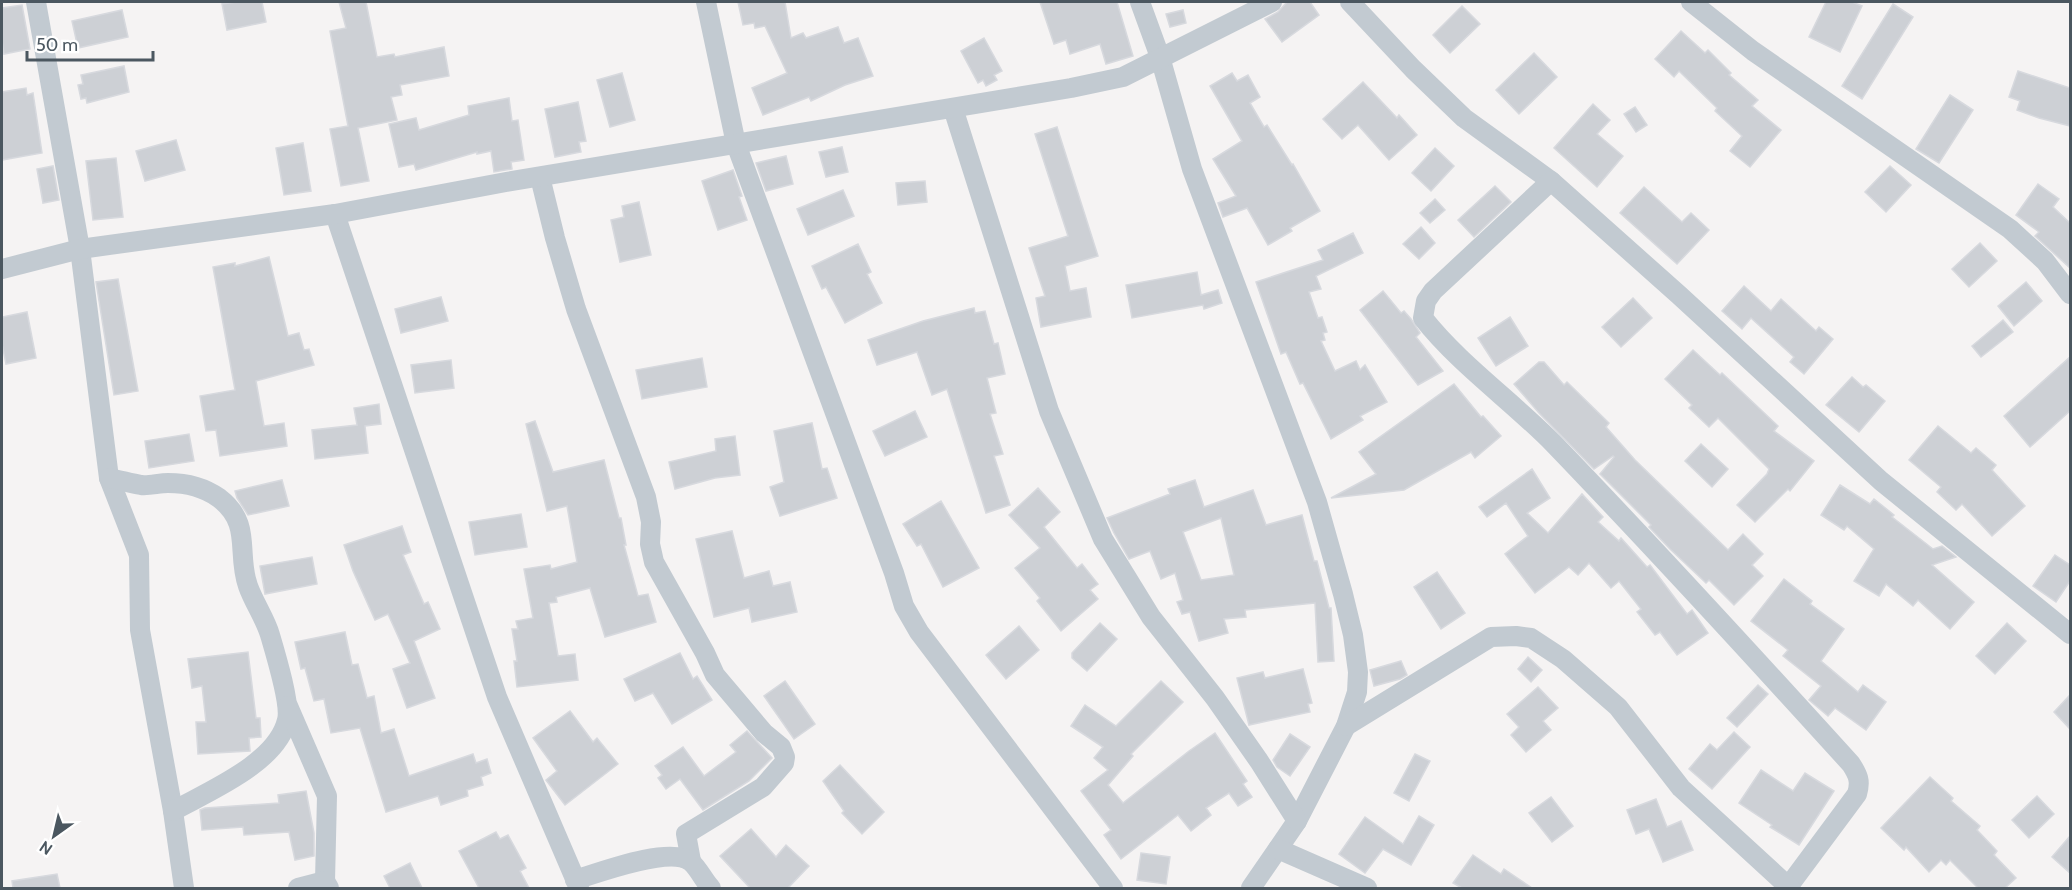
<svg xmlns="http://www.w3.org/2000/svg" width="2072" height="890" font-family="Cabin,sans-serif">
<style>
.building{fill:#cdd0d5;stroke:#d7d9de;stroke-width:1.5;fill-rule:evenodd}
.lines{fill:none;stroke-linecap:round;stroke-linejoin:round}
.minor{stroke:#c2cad1;stroke-width:20}
</style>
<rect width="100%" height="100%" fill="#f5f3f3"/>
<g class="building">
<polygon points="236,2 262,2 266,22 227,30 222,4"/>
<polygon points="339,2 366,2 377,57 394,54 395,57 444,47 449,76 400,85 402,95 391,97 397,120 358,128 369,181 341,186 330,129 348,126 330,31 346,28"/>
<polygon points="738,2 785,2 791,38 803,33 806,38 838,27 844,43 858,38 873,76 845,85 811,101 809,97 763,115 752,88 787,73 765,26 755,28 754,23 743,25"/>
<polygon points="1040,2 1117,2 1133,56 1106,64 1100,44 1070,54 1066,40 1054,44"/>
<polygon points="1287,2 1310,2 1319,15 1282,42 1265,19 1278,12"/>
<polygon points="1826,2 1852,2 1862,6 1840,52 1809,37"/>
<polygon points="1893,4 1913,17 1862,99 1842,86"/>
<polygon points="22,5 30,49 4,54 2,41 2,8"/>
<polygon points="1462,6 1480,24 1450,53 1433,35"/>
<polygon points="122,10 128,37 78,48 72,21"/>
<polygon points="1183,10 1186,23 1170,27 1166,14"/>
<polygon points="1681,31 1705,53 1708,50 1731,73 1729,75 1758,100 1752,106 1781,130 1750,167 1730,151 1742,136 1715,111 1717,108 1679,71 1674,77 1655,59"/>
<polygon points="984,38 1002,71 994,75 997,80 986,86 983,80 978,83 961,51"/>
<polygon points="1534,53 1557,77 1519,114 1496,90"/>
<polygon points="124,66 129,92 87,103 86,98 81,99 78,85 83,84 81,75"/>
<polygon points="2018,71 2070,88 2070,126 2039,118 2017,110 2020,101 2009,97"/>
<polygon points="622,73 635,120 610,127 597,80"/>
<polygon points="1232,73 1237,81 1248,75 1260,97 1250,103 1264,127 1267,125 1292,165 1293,164 1320,211 1290,228 1292,231 1268,245 1247,208 1223,217 1218,203 1236,196 1213,159 1242,141 1210,86"/>
<polygon points="1363,82 1397,118 1399,115 1417,135 1389,160 1358,125 1342,139 1323,119"/>
<polygon points="26,88 27,95 33,93 42,153 2,160 2,92"/>
<polygon points="1950,95 1973,110 1939,163 1916,149"/>
<polygon points="509,98 512,121 518,120 524,160 511,162 512,169 494,172 491,151 477,154 477,152 416,170 414,164 399,167 389,124 416,118 419,130 469,115 468,106"/>
<polygon points="578,102 586,141 579,142 581,152 555,157 545,109"/>
<polygon points="1593,104 1610,120 1597,134 1623,156 1597,187 1554,148"/>
<polygon points="1635,107 1647,125 1636,132 1624,114"/>
<polygon points="1057,127 1098,256 1065,266 1070,291 1086,288 1091,317 1041,327 1036,298 1045,296 1029,248 1068,236 1035,134"/>
<polygon points="176,140 185,170 145,181 136,151"/>
<polygon points="303,143 311,191 284,195 276,148"/>
<polygon points="842,147 848,172 826,177 819,152"/>
<polygon points="1435,148 1454,166 1431,191 1412,173"/>
<polygon points="786,156 793,184 766,191 756,163"/>
<polygon points="116,158 123,217 93,220 86,161"/>
<polygon points="53,166 59,200 43,203 37,169"/>
<polygon points="1890,166 1911,185 1886,212 1865,192"/>
<polygon points="733,170 742,196 739,197 747,220 718,230 702,181"/>
<polygon points="925,181 927,202 898,205 896,183"/>
<polygon points="2038,184 2059,199 2053,207 2070,223 2070,268 2035,236 2039,232 2016,215"/>
<polygon points="1495,186 1511,202 1474,237 1458,220"/>
<polygon points="1644,187 1682,222 1691,213 1709,230 1677,264 1620,213"/>
<polygon points="843,190 854,216 808,235 797,209"/>
<polygon points="1435,199 1445,210 1430,223 1420,213"/>
<polygon points="639,202 651,255 620,262 611,220 624,217 622,206"/>
<polygon points="1421,227 1435,243 1419,259 1403,244"/>
<polygon points="1353,233 1363,253 1316,276 1321,289 1309,292 1318,318 1322,317 1327,332 1323,333 1325,340 1321,341 1335,371 1356,361 1360,370 1365,365 1387,402 1360,416 1363,420 1331,439 1303,383 1300,384 1286,352 1281,354 1256,282 1323,260 1318,250"/>
<polygon points="1980,243 1997,261 1969,287 1952,269"/>
<polygon points="858,244 871,272 867,274 882,303 845,323 826,287 822,289 812,266"/>
<polygon points="269,257 288,336 299,333 304,350 309,349 314,365 256,381 264,426 284,423 287,446 220,456 216,430 206,431 200,396 235,390 213,267 235,263 235,266"/>
<polygon points="1197,272 1201,295 1218,290 1222,303 1204,309 1203,305 1132,318 1126,285"/>
<polygon points="118,279 138,391 114,395 96,282"/>
<polygon points="2026,282 2042,301 2014,326 1998,306"/>
<polygon points="1744,286 1771,311 1781,299 1816,331 1819,327 1833,339 1804,374 1790,362 1794,357 1751,318 1742,329 1722,311"/>
<polygon points="1383,291 1401,313 1404,311 1411,319 1420,333 1416,337 1443,371 1418,385 1360,310"/>
<polygon points="441,297 448,321 401,333 395,309"/>
<polygon points="1633,298 1652,318 1621,347 1602,327"/>
<polygon points="974,308 975,313 985,311 994,344 998,343 1005,374 987,378 996,413 990,414 1003,454 994,456 1010,505 986,513 947,389 932,395 917,352 877,365 868,340 923,321"/>
<polygon points="27,312 36,358 6,364 2,344 2,317"/>
<polygon points="1510,317 1528,346 1496,366 1478,338"/>
<polygon points="2003,320 2013,332 1981,357 1972,346"/>
<polygon points="1693,350 1720,375 1722,373 1778,426 1774,431 1814,461 1790,491 1788,489 1755,522 1737,505 1767,474 1769,469 1718,418 1709,427 1689,408 1692,405 1665,379"/>
<polygon points="2070,357 2070,411 2030,447 2004,416"/>
<polygon points="702,358 707,387 642,399 636,370"/>
<polygon points="451,360 454,388 415,393 411,365"/>
<polygon points="1539,362 1544,362 1564,385 1567,382 1609,423 1606,427 1635,460 1728,550 1743,534 1763,554 1752,565 1763,576 1734,605 1709,580 1706,583 1670,549 1649,527 1651,525 1600,474 1614,457 1613,456 1594,469 1539,413 1514,384"/>
<polygon points="1852,377 1863,387 1866,385 1885,401 1859,432 1826,405"/>
<polygon points="1454,384 1481,417 1483,416 1501,436 1475,458 1471,452 1404,490 1331,498 1376,474 1359,452"/>
<polygon points="379,404 381,424 365,426 368,453 315,459 312,430 357,425 354,408"/>
<polygon points="915,411 927,437 885,456 873,431"/>
<polygon points="535,421 553,472 604,460 619,518 621,518 626,545 624,545 638,596 648,594 656,622 605,637 590,588 556,597 557,602 549,603 558,656 575,654 578,680 517,687 514,661 517,661 512,629 518,629 516,621 533,618 524,569 550,565 551,569 577,562 567,506 547,511 526,424"/>
<polygon points="812,423 822,469 827,468 837,498 780,516 770,487 784,482 774,431"/>
<polygon points="1938,426 1971,453 1976,448 1996,465 1992,470 2025,506 1992,536 1962,504 1956,510 1937,492 1941,487 1909,460"/>
<polygon points="189,434 194,461 149,468 145,441"/>
<polygon points="735,436 740,475 715,478 675,489 669,462 716,451 715,439"/>
<polygon points="1701,444 1728,469 1712,487 1685,461"/>
<polygon points="1532,469 1550,498 1527,513 1548,533 1582,494 1603,517 1598,522 1619,541 1621,538 1647,567 1650,565 1687,614 1692,610 1708,633 1677,655 1660,632 1655,635 1637,612 1641,609 1619,581 1611,588 1589,563 1578,575 1569,567 1535,593 1505,554 1528,536 1506,503 1487,517 1479,507"/>
<polygon points="282,480 289,506 248,515 237,498 235,491"/>
<path d="M1195,480L1204,507L1253,490L1266,525L1302,515L1314,561H1317L1329,608H1331L1334,661L1318,662L1315,603L1245,610L1246,617L1224,619L1228,633L1199,641L1190,612L1182,614L1177,602L1183,600L1175,573L1161,579L1150,551L1129,559L1114,533L1107,518L1170,494L1168,489ZM1221,518L1234,575L1201,580L1183,532Z"/>
<polygon points="1840,485 1870,504 1874,499 1894,515 1892,517 1933,549 1942,546 1956,557 1932,565 1974,602 1950,629 1918,600 1913,606 1886,584 1879,596 1854,581 1874,549 1847,526 1844,530 1821,515"/>
<polygon points="1038,488 1060,512 1044,527 1077,568 1082,564 1098,584 1090,590 1098,599 1061,631 1037,601 1040,598 1015,568 1040,548 1009,515"/>
<polygon points="941,501 979,568 943,587 921,544 917,546 903,524"/>
<polygon points="521,514 527,547 475,555 469,522"/>
<polygon points="402,526 411,552 403,555 424,604 428,602 440,629 414,641 435,698 407,708 393,669 410,663 388,614 375,620 353,571 344,545"/>
<polygon points="732,531 744,578 769,571 773,586 790,582 797,612 752,622 749,608 714,617 696,539"/>
<polygon points="2055,555 2070,565 2070,581 2056,602 2033,586"/>
<polygon points="312,557 317,584 265,594 260,566"/>
<polygon points="1437,572 1465,613 1441,629 1414,587"/>
<polygon points="1784,579 1812,601 1810,604 1844,629 1821,661 1858,692 1863,685 1886,702 1866,730 1835,708 1828,716 1809,700 1821,686 1783,656 1788,650 1751,621"/>
<polygon points="1100,623 1117,639 1087,671 1072,658 1072,653"/>
<polygon points="2007,623 2026,641 1995,674 1976,656"/>
<polygon points="1019,626 1039,650 1006,679 986,655"/>
<polygon points="345,632 352,665 358,664 367,698 374,696 381,733 394,729 409,776 473,754 476,763 487,759 491,773 481,777 483,785 467,790 468,796 441,805 438,796 386,812 360,728 331,733 324,699 314,701 305,668 301,669 295,642"/>
<polygon points="248,652 256,718 260,718 261,737 249,738 250,751 198,754 196,722 206,722 202,686 192,688 188,659"/>
<polygon points="680,653 693,679 697,676 712,700 672,724 653,693 635,701 624,679"/>
<polygon points="1528,657 1542,670 1531,682 1518,669"/>
<polygon points="1401,661 1407,675 1400,679 1374,686 1370,670"/>
<polygon points="1303,669 1312,703 1308,704 1310,712 1249,725 1237,678 1263,672 1265,678"/>
<polygon points="785,681 815,724 794,739 764,696"/>
<polygon points="1161,681 1183,702 1131,754 1133,756 1108,785 1123,803 1189,751 1215,733 1247,781 1243,784 1252,797 1238,806 1229,793 1206,808 1211,815 1191,831 1178,815 1121,859 1104,835 1111,830 1081,791 1108,770 1094,758 1103,747 1071,726 1085,705 1116,726"/>
<polygon points="1758,685 1768,694 1737,727 1727,718"/>
<polygon points="1538,687 1558,708 1543,721 1551,730 1526,752 1511,735 1519,727 1507,714"/>
<polygon points="2070,695 2070,729 2054,712"/>
<polygon points="570,711 593,742 597,738 618,764 565,805 546,780 557,771 533,738"/>
<polygon points="747,731 772,758 749,781 703,810 680,779 666,789 658,778 662,775 655,766 683,747 704,776 736,752 730,745"/>
<polygon points="1734,732 1750,747 1712,789 1689,769 1710,744 1717,750"/>
<polygon points="1290,734 1310,747 1290,776 1277,767 1273,760"/>
<polygon points="1415,754 1430,761 1409,801 1394,793"/>
<polygon points="840,765 884,812 862,834 842,813 844,811 823,781"/>
<polygon points="1761,770 1793,791 1805,773 1834,791 1799,845 1770,827 1772,825 1739,803"/>
<polygon points="1930,777 1953,798 1951,801 1980,826 1977,830 1997,851 1994,855 2016,878 2005,888 1978,888 1950,860 1946,865 1941,860 1929,872 1906,847 1904,850 1881,828"/>
<polygon points="306,791 314,833 314,856 295,860 289,832 244,835 243,827 202,830 200,810 205,808 279,803 278,795"/>
<polygon points="2037,796 2054,814 2029,838 2012,820"/>
<polygon points="1551,797 1573,826 1552,842 1529,813"/>
<polygon points="1656,799 1667,827 1681,821 1693,850 1663,862 1649,829 1636,834 1627,810"/>
<polygon points="1419,816 1434,825 1411,865 1383,849 1365,873 1339,854 1365,817 1403,844"/>
<polygon points="751,829 776,857 786,845 809,866 788,888 750,888 720,856"/>
<polygon points="496,832 500,839 508,835 526,868 520,871 529,888 479,888 459,851"/>
<polygon points="2070,836 2070,873 2052,857"/>
<polygon points="1141,853 1170,857 1166,884 1137,880"/>
<polygon points="1473,855 1501,874 1504,869 1532,888 1462,888 1453,883"/>
<polygon points="410,863 422,888 390,888 384,876"/>
<polygon points="57,874 60,888 13,888 12,881"/>
</g>
<g class="lines">
<g class="minor">
<polyline points="36,2 80,249 109,478 139,555 140,630 173,811 184,888"/>
<polyline points="706,2 736,144 894,573 904,606 919,632 1113,888"/>
<polyline points="1140,2 1160,57 1192,169 1317,502 1343,594 1353,635 1358,672 1357,692 1346,726 1297,821 1251,888"/>
<polyline points="1350,2 1413,69 1464,118 1551,181 1679,295 1881,481 2070,634"/>
<polyline points="1691,2 1753,51 2010,229 2045,261 2070,294"/>
<polyline points="953,108 1049,411 1103,539 1151,617 1215,698 1259,761 1297,821"/>
<polyline points="540,177 555,238 576,309 646,497 651,522 650,544 654,562 705,653 715,675 764,733 781,747 785,757 784,763 763,787 686,834 691,861"/>
<path d="M1551,181L1433,291L1426,301L1423,318C1459,364 1513,402 1554,444C1655,549 1753,656 1851,764C1858,775 1861,781 1857,794L1788,887"/>
<polyline points="335,214 497,697 579,888"/>
<polyline points="2,269 80,249 335,214 506,182 1071,88 1123,77 1272,2"/>
<path d="M109,478C120,480 130,483 141,485C149,486 159,483 168,483C186,483 205,488 219,498C253,524 236,553 248,586C254,603 265,618 270,635C275,652 291,705 287,720C277,763 209,791 173,811"/>
<polyline points="288,706 327,796 325,881"/>
<polyline points="1346,726 1491,637 1516,636 1531,638 1563,659 1618,707 1681,788 1790,888"/>
<polyline points="1278,849 1367,888"/>
<path d="M575,880C598,873 671,845 691,862C699,869 704,881 711,888"/>
<polyline points="298,888 325,881 329,888"/>
</g>
</g>
<rect width="2072" height="890" fill="none" stroke="#4b5760" stroke-width="6"/>
<g transform="translate(54 836) rotate(214)" stroke="#ffffff" stroke-width="4.5" paint-order="stroke">
<path d="M0-4.5L10 22L0 15L-10 22Z" fill="#4b5760"/>
<text y="-9" font-size="16" font-weight="bold" text-anchor="middle" fill="#4b5760">N</text>
</g>
<path d="M27 51v9h126v-9" fill="none" stroke="#4b5760" stroke-width="3"/>
<text x="36" y="51" font-size="18" fill="#4b5760" stroke="#ffffff" stroke-width="4.5" paint-order="stroke">50 m</text>
</svg>
